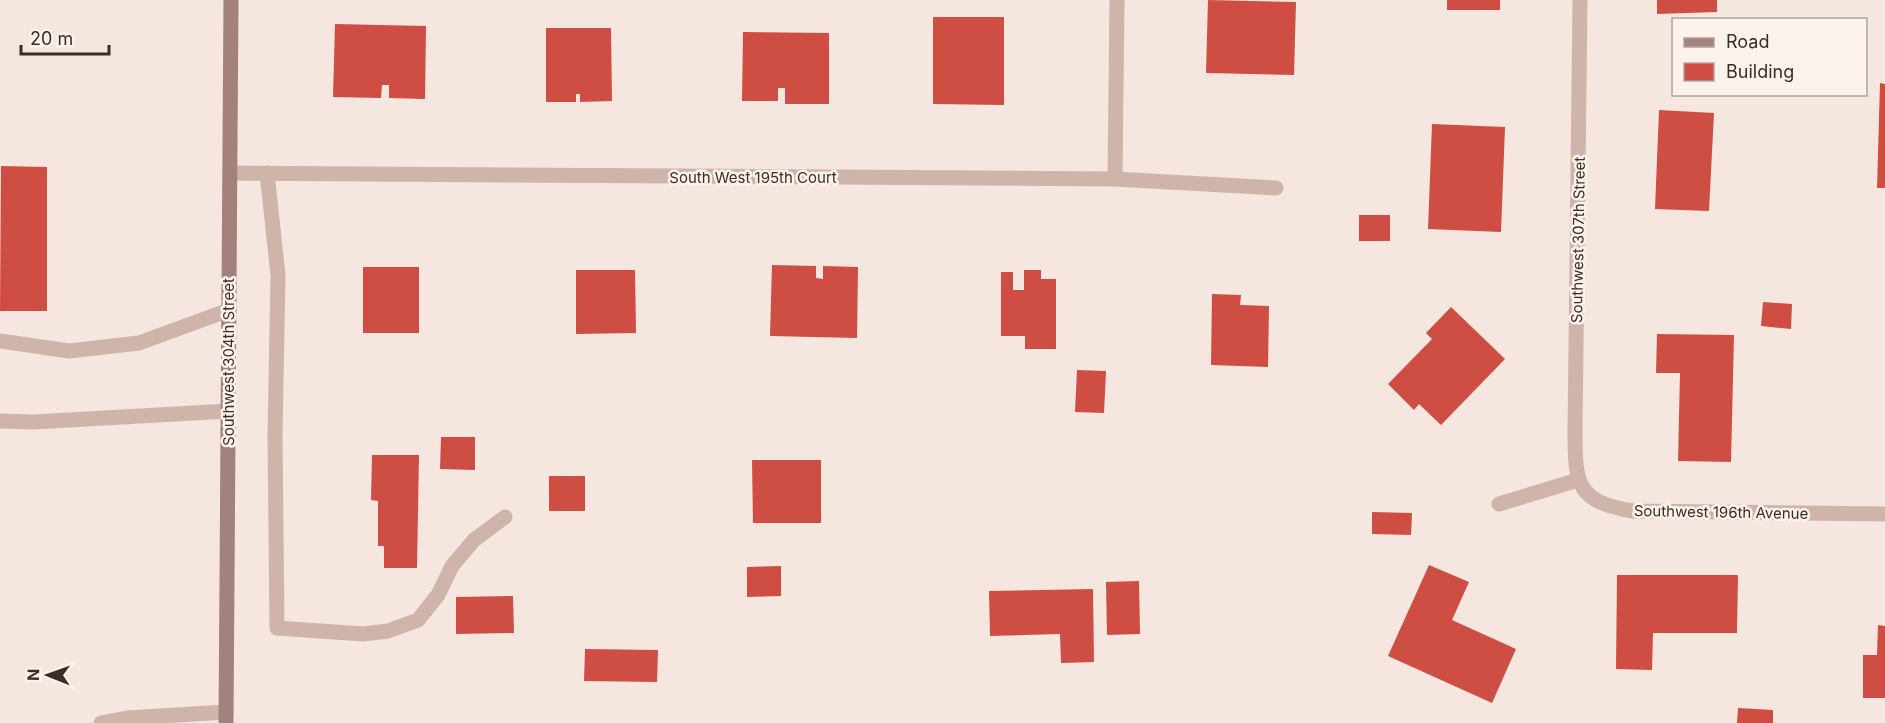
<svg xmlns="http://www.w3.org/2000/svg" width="1885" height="723" font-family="Inter,sans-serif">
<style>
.building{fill:#cf4e43}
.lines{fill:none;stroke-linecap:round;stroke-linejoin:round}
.lane{stroke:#ceb4a9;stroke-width:15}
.street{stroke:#ceb4a9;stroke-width:15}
.secondary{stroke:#a2827a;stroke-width:15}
.labels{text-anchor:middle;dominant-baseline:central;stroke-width:5;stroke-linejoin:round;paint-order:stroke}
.street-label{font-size:15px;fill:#3b2c2a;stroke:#fcf2ec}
</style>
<rect width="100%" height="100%" fill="#f5e7df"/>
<g class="building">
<polygon points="1208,0 1296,2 1294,75 1206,73"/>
<rect x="1447" y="0" width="53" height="10"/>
<polygon points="1657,0 1717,0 1717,12 1657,14"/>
<polygon points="933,17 1004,17 1004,105 933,104"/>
<polygon points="335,24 426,26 425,99 389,98 389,85 382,85 381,98 333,97"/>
<polygon points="546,28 611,28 612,101 580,102 580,94 576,94 576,102 546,102"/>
<polygon points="743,32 829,33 829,104 785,104 785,88 778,88 778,101 742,101"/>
<polygon points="1880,83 1885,84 1885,188 1877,188"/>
<polygon points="1659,110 1714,113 1709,211 1655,209"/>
<polygon points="1432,124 1505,127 1501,232 1428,229"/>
<polygon points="1,166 47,167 47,311 0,311"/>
<rect x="1359" y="215" width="31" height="26"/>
<polygon points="772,265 816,266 816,278 823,279 823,266 858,267 857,338 770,336"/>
<rect x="363" y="267" width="56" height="66"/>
<polygon points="576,270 635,270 636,333 576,334"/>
<polygon points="1024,270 1041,270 1041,279 1056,279 1056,349 1025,349 1025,336 1001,336 1001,272 1013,272 1013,290 1024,290"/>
<polygon points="1212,294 1241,295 1240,305 1269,306 1268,367 1211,365"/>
<polygon points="1763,302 1792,304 1791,329 1761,326"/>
<polygon points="1451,307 1505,359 1441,425 1419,404 1414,410 1388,384 1432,339 1426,333"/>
<polygon points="1657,334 1734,335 1731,462 1678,461 1680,373 1656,373"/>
<polygon points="1077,370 1106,371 1104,413 1075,412"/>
<polygon points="441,437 475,437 475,470 440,469"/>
<polygon points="372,455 419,455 417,568 384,568 384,546 378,546 378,501 371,500"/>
<polygon points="752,460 821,460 821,523 753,523"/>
<rect x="549" y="476" width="36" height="35"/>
<polygon points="1372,512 1412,513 1411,535 1372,534"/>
<polygon points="1429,565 1469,582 1452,620 1516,649 1492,703 1388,656"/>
<polygon points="781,566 781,596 747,597 747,567"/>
<polygon points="1617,575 1738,575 1737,633 1653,633 1652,670 1616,669"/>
<polygon points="1139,581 1140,634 1107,635 1106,582"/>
<polygon points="1093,589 1094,662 1061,663 1060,634 990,636 989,591"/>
<polygon points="513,596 514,633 456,634 456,597"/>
<polygon points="1878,625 1885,626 1885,698 1863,698 1863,655 1877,655"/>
<polygon points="585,649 658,650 657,682 584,681"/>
<polygon points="1738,708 1773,710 1773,723 1737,723"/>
</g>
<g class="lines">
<g class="lane">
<polyline points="267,173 278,275 275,435 277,628 363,634 388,631 418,620 438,595 452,566 474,540 505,517"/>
<polyline points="0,341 69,351 139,343 229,310"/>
<polyline points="0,421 34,422 228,411"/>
<polyline points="101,723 127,718 226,712"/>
</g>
<g class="street">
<path d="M1580,0L1575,433C1575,484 1577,502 1633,511L1885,514"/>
<polyline points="230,173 1115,179 1276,188"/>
<polyline points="1115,179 1117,0"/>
<polyline points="1499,504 1578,480"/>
</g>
<polyline class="secondary" points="226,723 231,0"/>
</g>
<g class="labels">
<g class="street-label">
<text x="753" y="177">South West 195th Court</text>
<text transform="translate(1578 240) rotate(-89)">Southwest 307th Street</text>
<text transform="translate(228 362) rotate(-90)">Southwest 304th Street</text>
<text transform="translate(1721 512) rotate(1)">Southwest 196th Avenue</text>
</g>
</g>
<rect x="1672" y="18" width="195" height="78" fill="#fcf2ec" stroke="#afa39e" stroke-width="1.5"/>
<rect x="1684" y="38" width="30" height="9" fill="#a2827a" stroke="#afa39e" stroke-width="1.5"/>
<text x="1726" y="48" font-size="18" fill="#3b2c2a">Road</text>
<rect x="1684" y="63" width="30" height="18" fill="#cf4e43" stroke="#afa39e" stroke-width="1.5"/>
<text x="1726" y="78" font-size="18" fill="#3b2c2a">Building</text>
<g transform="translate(48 675) rotate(271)" stroke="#fcf2ec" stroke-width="4.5" paint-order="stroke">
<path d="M0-4.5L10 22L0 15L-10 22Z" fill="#3b2c2a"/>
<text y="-9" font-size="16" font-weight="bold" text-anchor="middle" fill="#3b2c2a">N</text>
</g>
<path d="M21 45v9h88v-9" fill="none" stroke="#3b2c2a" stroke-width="3"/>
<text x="30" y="45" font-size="18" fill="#3b2c2a" stroke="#fcf2ec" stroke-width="4.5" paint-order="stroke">20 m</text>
</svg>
